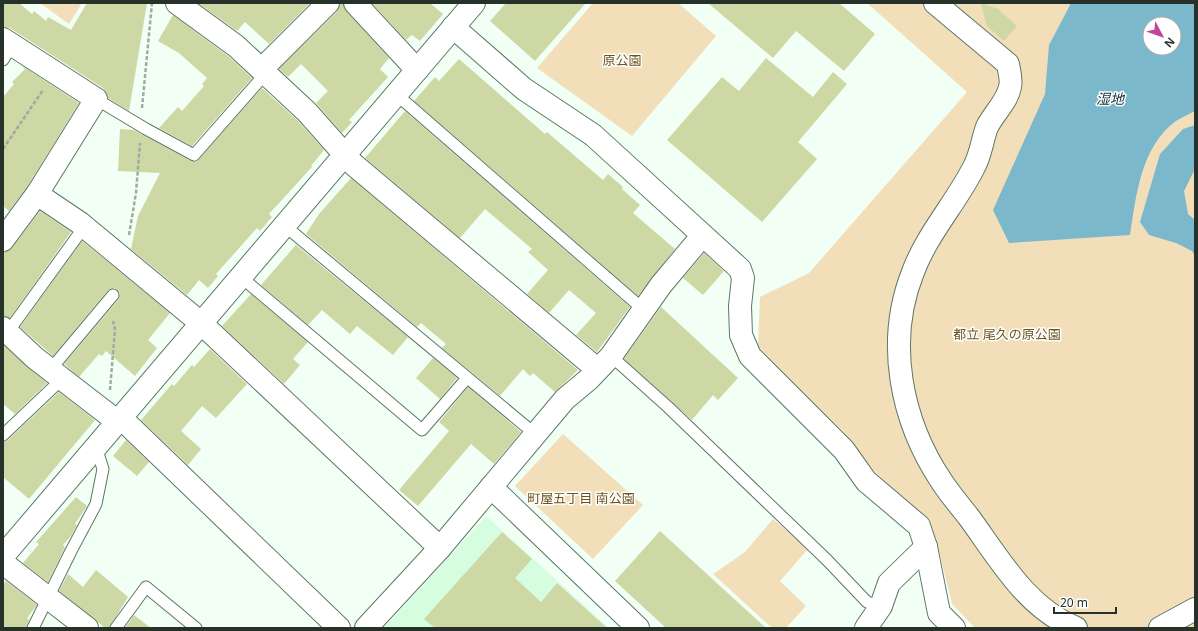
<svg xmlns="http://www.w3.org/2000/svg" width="1198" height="631" font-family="'Noto Sans','Noto Sans JP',sans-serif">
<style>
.built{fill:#d6fddf}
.green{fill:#f2dfb9;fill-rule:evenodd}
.water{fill:#7bb8cc;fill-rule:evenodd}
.building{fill:#cdd8a5}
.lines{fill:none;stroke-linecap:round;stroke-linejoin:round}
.lane-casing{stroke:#5c7863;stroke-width:13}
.street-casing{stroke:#5c7863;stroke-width:24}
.secondary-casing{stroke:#5c7863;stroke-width:24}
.path{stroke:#9faba2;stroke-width:2.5;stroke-dasharray:4 2;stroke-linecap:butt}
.lane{stroke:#fff;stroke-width:11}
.street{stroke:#fff;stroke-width:22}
.secondary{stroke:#fff;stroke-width:22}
.labels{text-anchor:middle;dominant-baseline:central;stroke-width:3;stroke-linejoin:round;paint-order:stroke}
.park-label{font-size:13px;fill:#6c531c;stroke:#fff}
.water-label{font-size:14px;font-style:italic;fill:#12313a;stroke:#fff}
</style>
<rect width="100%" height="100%" fill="#f2fff5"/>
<polygon class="built" points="486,516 609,628 384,628"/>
<g class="green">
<polygon points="40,3 82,3 69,24"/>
<polygon points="593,3 678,3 716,36 632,136 537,68"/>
<path d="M867,3H1195V628H975L952,604L937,543L915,510L876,473L842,430L808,399L758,346L760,297L809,273L967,92ZM1150,24H1174V48H1150Z"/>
<polygon points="563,434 643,505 593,559 515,486"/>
<polygon points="773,519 808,549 780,581 806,606 786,628 772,628 713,574 745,552"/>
</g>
<g class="water">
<path d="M1069,3H1195V111C1189,114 1182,117 1176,121C1141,146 1136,196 1130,235L1009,243L993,210L1045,94L1049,45L1070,5ZM1150,24H1174V48H1150Z"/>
<polygon points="1195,125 1195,169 1184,191 1188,214 1195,220 1195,256 1192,251 1176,243 1149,235 1140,222 1160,154 1183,129"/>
</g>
<g class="building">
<polygon points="3,3 19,3 32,14 34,11 46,21 48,17 71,30 87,3 147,3 129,111 108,98 103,88 10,28 3,27"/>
<polygon points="198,3 310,3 269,44 245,22 237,31"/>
<polygon points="340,3 343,3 346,11 389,58 380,69 388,77 349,120 352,122 342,133 316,103 328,91 301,64 288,77 279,69 337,12"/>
<polygon points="372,3 430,3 443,14 420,41 412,35 406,40"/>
<polygon points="506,3 586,3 535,61 490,21"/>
<polygon points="708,3 839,3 875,34 844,71 796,31 773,58"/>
<polygon points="981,3 998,9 1017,26 1004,41 987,26"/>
<polygon points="173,15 228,56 252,78 192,146 159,128 178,107 182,111 204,86 202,84 207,78 179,53 158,41"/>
<polygon points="766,58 813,97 833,72 847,84 798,142 817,159 762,222 667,140 722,77 739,91"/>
<polygon points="459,59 545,134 547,132 603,180 608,174 623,187 622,189 640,205 633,213 675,249 638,296 414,101 435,77 439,81"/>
<polygon points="21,65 79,103 27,187 9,211 3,206 3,97 14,84 12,82 25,69"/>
<polygon points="262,88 298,121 324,150 311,166 312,167 269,214 272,217 260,231 257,228 216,274 218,276 208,288 199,280 187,295 131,249 138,216 160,173 118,171 120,129 134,130 191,161 196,162"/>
<polygon points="405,111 630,307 597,352 576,335 596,313 569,290 549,313 527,294 548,270 528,252 532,249 485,209 460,238 365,158"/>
<polygon points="351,178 578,370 555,392 533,373 530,376 523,369 500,396 442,348 446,344 421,323 417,327 306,234 319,214"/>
<polygon points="40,211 71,232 10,318 3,316 3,252 8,251 13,247"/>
<polygon points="82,241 170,313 148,340 157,348 135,376 106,351 102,356 99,354 79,377 64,364 118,300 120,293 115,288 108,290 53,356 20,327"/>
<polygon points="296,245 408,337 393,355 357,326 350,334 322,310 308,325 261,285"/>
<polygon points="704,253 724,271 703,295 683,278"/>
<polygon points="251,294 308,342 293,359 300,365 284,384 222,326"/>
<polygon points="661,307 738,378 718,400 713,395 692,420 624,359"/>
<polygon points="3,345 47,383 15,414 3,404"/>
<polygon points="210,349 247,384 216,418 202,406 181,431 201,449 188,465 141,420 172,384 174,386 192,365 194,367"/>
<polygon points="433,358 457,378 440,399 416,378"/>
<polygon points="468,387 521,432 494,464 471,444 418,506 399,490 449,431 439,422"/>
<polygon points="59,392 95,420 29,499 3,477 3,442 8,440"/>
<polygon points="126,440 149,462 137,476 113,456"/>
<polygon points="76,497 87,506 75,524 77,525 71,536 63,545 65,547 48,582 23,563 39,544 36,542"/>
<polygon points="660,531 766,628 666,628 615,581"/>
<polygon points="502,532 532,559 515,578 541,602 557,583 607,628 435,628 424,619"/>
<polygon points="96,570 128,597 109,628 105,628 59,591 68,574 83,587"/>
<polygon points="6,581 37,605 27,618 29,620 26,628 3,628 3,585"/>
<polygon points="134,615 151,628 125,628"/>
</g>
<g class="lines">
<g class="lane-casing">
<g id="lane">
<polyline points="3,60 12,45"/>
<polyline points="396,94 644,310"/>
<polyline points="96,99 146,129 194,155 266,73"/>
<polyline points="285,226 535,434"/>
<polyline points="241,277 422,430 467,378"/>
<polyline points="8,332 84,227"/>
<polyline points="611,356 668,407 827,560 867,602 881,606"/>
<polyline points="50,370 113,295"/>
<polyline points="3,435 62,379"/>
<polyline points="33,628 71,551 96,504 103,469 96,447"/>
<polyline points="116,628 146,587 196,628"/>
</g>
</g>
<g class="street-casing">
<g id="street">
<polyline points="177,3 236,46 307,112 353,164 597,369"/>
<polyline points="355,3 417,70"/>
<path d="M935,3L1008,64C1009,71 1012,80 1010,87C1007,102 994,113 987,127C982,140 981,155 974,167C956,203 927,234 913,272C885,342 901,421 942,482C950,494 959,505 968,516C999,558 1026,608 1076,628"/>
<polyline points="3,39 96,99 37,194 3,240"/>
<polyline points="262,69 328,3"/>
<polyline points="37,194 80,223 202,324 440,548"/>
<polyline points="3,328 35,358 118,422"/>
<polyline points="121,418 339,628"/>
<polyline points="926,547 939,613 954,628"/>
<polyline points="3,563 87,628"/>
<polyline points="366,628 440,548 565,399 589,379 611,356 661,285 702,236"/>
<polyline points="866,628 881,606 889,583 926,547"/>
<polyline points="1160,628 1195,609"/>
</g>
</g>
<g class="secondary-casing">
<g id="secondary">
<polyline points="453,27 524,89 593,135 740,269 743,278 740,306 741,335 750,356 844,450 866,481 919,526 926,547"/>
<polyline points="491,487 638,628"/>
<polyline points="3,556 474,3"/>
</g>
</g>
<g class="path">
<polyline points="142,108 152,3"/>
<polyline points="3,149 43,90"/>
<polyline points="129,235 136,193 140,143"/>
<polyline points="110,390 115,329 113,321"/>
</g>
<use href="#lane" class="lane"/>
<use href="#street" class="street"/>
<use href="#secondary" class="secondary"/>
</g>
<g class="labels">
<g class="park-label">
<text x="622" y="60">原公園</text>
<text x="1007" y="334">都立 尾久の原公園</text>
<text x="581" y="498">町屋五丁目 南公園</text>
</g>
<g class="water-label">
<text x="1110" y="98">湿地</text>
</g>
</g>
<rect width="1198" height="631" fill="none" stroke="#263229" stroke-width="8"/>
<g transform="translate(1162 36) rotate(131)"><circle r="19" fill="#ffffff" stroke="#a8ada9"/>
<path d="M0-3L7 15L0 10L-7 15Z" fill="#bf4699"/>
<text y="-6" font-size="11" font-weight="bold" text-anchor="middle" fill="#263229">N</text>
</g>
<path d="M1054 607v6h62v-6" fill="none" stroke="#263229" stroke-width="2"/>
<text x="1060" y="607" font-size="12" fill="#263229" stroke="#ffffff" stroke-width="3" paint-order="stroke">20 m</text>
</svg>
